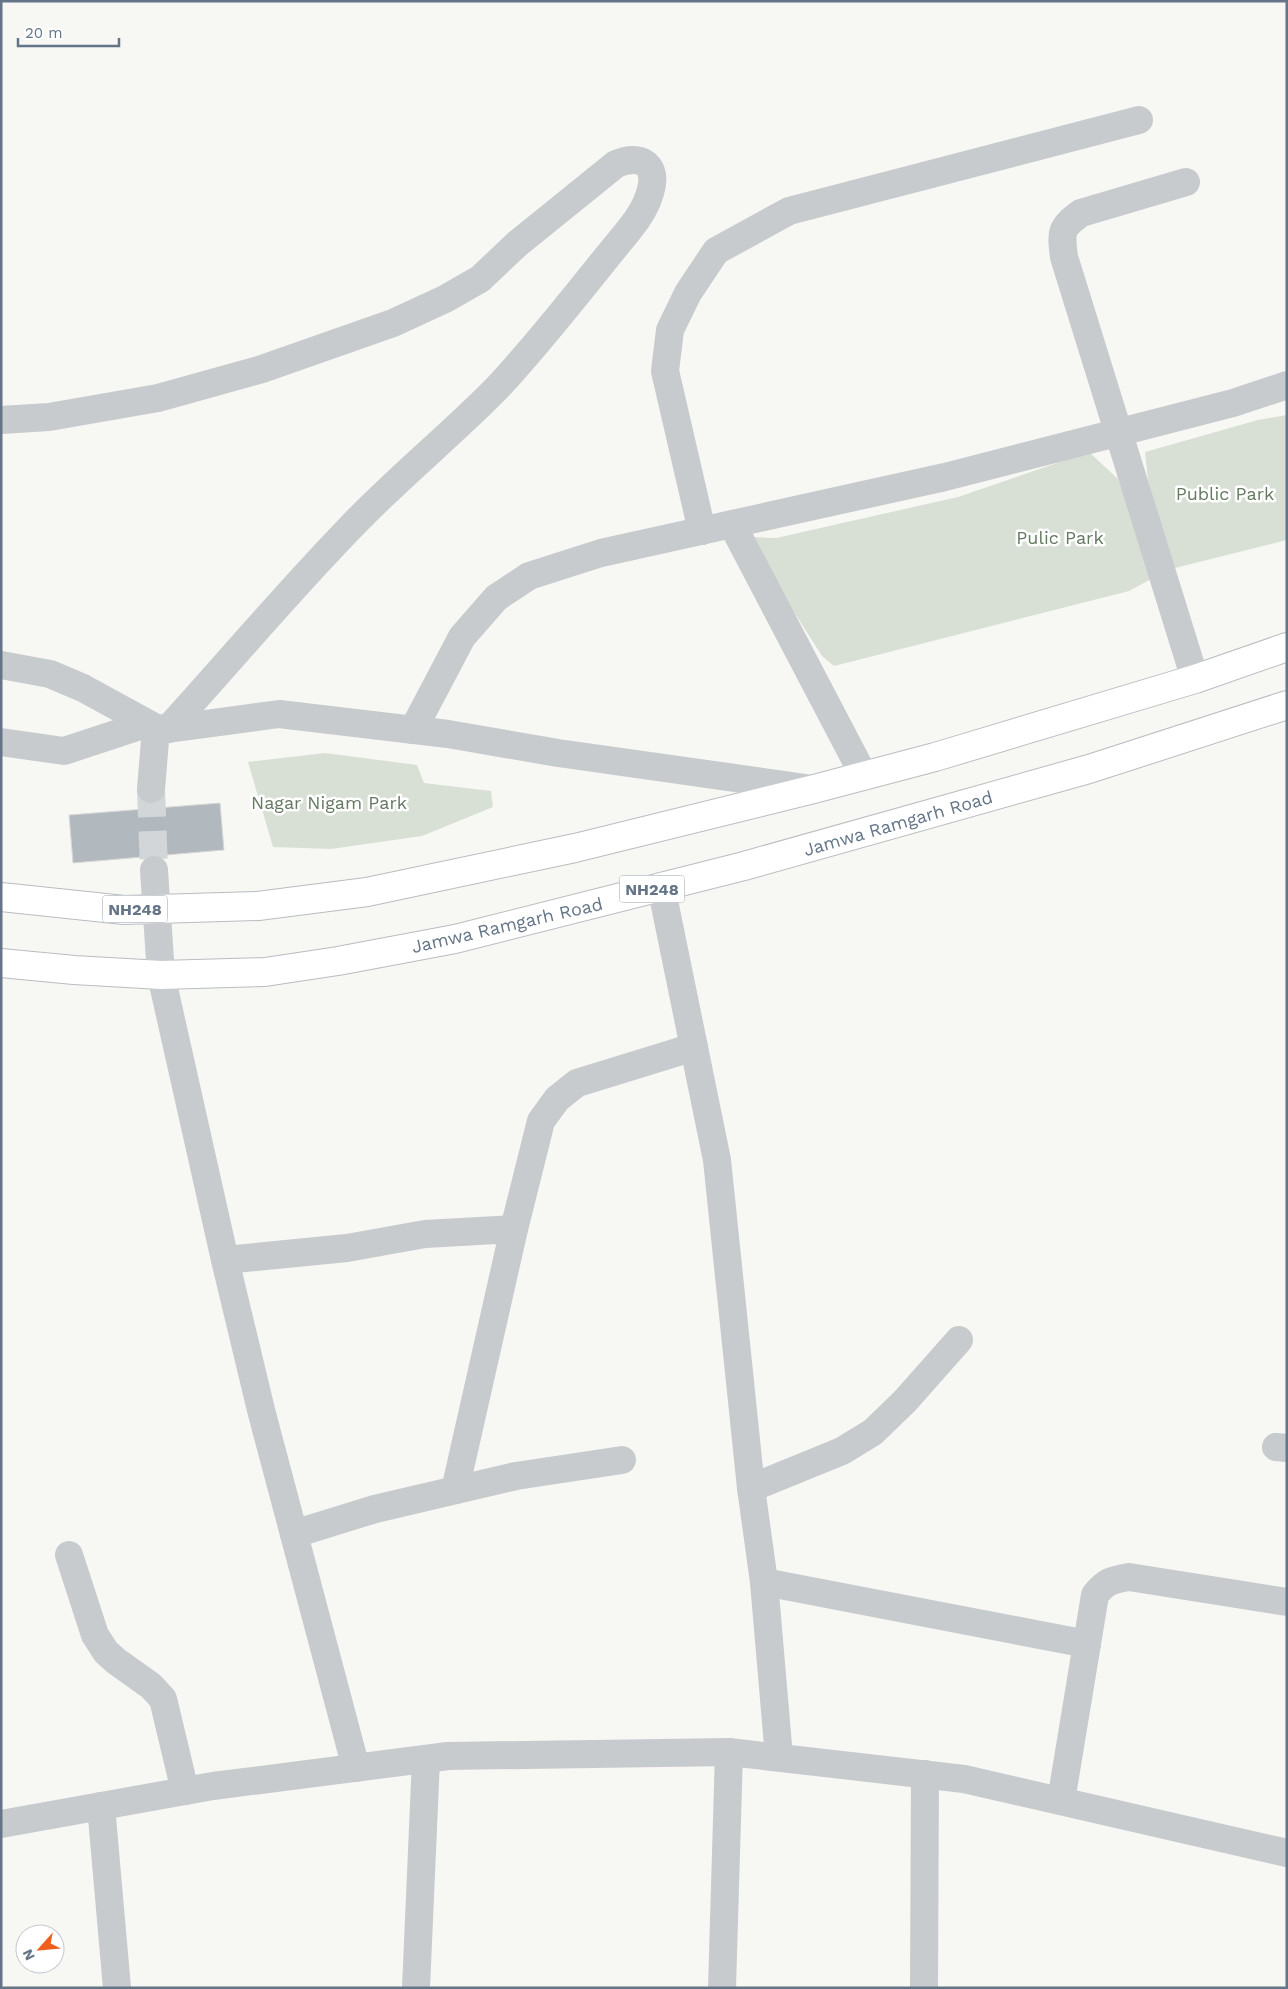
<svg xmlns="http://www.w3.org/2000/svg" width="1288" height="1989" font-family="'Work Sans',sans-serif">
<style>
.green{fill:#d8e0d5}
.building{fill:#b2b9be;stroke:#d9d9d7}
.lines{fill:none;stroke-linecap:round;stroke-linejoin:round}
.minor-tunnel{stroke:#d2d6d9;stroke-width:28;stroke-dasharray:28 14;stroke-linecap:butt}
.highway-casing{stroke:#b9bcc0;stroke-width:30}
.minor{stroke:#c7cbce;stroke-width:28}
.highway{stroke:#fff;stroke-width:28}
.labels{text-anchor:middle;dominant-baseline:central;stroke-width:5;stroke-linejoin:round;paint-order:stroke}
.shield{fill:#fff;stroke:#929eab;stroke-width:1}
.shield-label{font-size:16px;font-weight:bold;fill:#647587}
.park-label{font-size:18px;fill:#637960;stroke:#fff}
.street-label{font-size:18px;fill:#647587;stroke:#fff}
</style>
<rect width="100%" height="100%" fill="#f7f7f4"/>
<g class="green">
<polygon points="1287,415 1287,540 1171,569 1148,479 1145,452 1258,420"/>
<polygon points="1089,452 1118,479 1153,578 1129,591 834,666 822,656 757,554 752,537 776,538 958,497"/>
<polygon points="325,753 417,765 424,783 491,791 493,807 422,836 331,849 273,847 248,762"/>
</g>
<polygon class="building" points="220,803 224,850 73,863 69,815"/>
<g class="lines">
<polyline class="minor-tunnel" points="151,789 154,870"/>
<g class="highway-casing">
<g id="highway">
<polyline points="1,897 124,910 258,906 367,892 575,848 814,789 935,757 1195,679 1287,647"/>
<polyline points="1,963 74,970 161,975 265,972 338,961 455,939 744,866 1089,769 1287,705"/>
</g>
</g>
<g class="minor">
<path d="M1186,182L1081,213C1060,228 1061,232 1064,257L1195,679"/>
<path d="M1,420L49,417L158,398L262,369L393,323L445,299L480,279L517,244L616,164C641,153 659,165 650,193C646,207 638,219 629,230C585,283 544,338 497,388C449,437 395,480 348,530C286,594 228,663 168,729"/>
<polyline points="732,524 864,776"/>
<polyline points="702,531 665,371 670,330 688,293 716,251 789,211 1139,120"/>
<polyline points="1,665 50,674 83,688 156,728"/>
<polyline points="413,730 462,637 496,598 529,576 601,553 945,477 1233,403 1287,385"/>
<polyline points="1,742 64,751 146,724"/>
<polyline points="151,789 156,728 168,729 279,714 448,734 558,753 813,789"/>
<polyline points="154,870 161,975 225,1260 261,1410 356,1768"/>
<polyline points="661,886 717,1160 751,1488 764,1582 779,1757"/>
<polyline points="514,1229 541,1121 557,1099 577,1083 694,1047"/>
<polyline points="225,1260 347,1248 425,1234 514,1229 455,1490"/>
<polyline points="1276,1447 1287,1448"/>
<polyline points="751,1488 842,1451 873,1432 905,1401 959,1340"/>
<polyline points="294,1534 375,1509 516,1476 622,1460"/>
<polyline points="69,1555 95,1635 106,1652 116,1661 151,1686 163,1699 185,1791"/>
<polyline points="764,1582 1087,1644"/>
<path d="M1061,1801L1095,1595C1106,1581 1112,1580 1129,1577L1287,1602"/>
<polyline points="101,1806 117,1988"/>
<polyline points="1,1824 213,1786 448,1756 729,1752 964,1779 1287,1853"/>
<polyline points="416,1988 426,1759"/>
<polyline points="722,1988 729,1752"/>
<polyline points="924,1988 925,1774"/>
</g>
<use href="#highway" class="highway"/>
</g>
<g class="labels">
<g class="shield">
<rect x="619.5" y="875.5" width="65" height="27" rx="4"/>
<rect x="102.5" y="895.5" width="65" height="27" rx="4"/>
</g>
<g class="shield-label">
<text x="652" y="889">NH248</text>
<text x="135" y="909">NH248</text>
</g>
<g class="park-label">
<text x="1225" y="493">Public Park</text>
<text x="1060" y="537">Pulic Park</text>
<text x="329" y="802">Nagar Nigam Park</text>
</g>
<g class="street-label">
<text transform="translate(898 823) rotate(-16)">Jamwa Ramgarh Road</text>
<text transform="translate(507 925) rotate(-13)">Jamwa Ramgarh Road</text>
</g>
</g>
<rect width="1288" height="1989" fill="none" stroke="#647587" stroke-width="5"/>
<g transform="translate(40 1949) rotate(243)"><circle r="24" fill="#ffffff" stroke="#c1c8cf"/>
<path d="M0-4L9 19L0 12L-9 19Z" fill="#ee5f1e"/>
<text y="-8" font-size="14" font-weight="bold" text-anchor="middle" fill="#647587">N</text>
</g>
<path d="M18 38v8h101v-8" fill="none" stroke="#647587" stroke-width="2.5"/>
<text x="25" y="38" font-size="15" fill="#647587" stroke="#ffffff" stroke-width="4" paint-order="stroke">20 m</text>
</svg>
